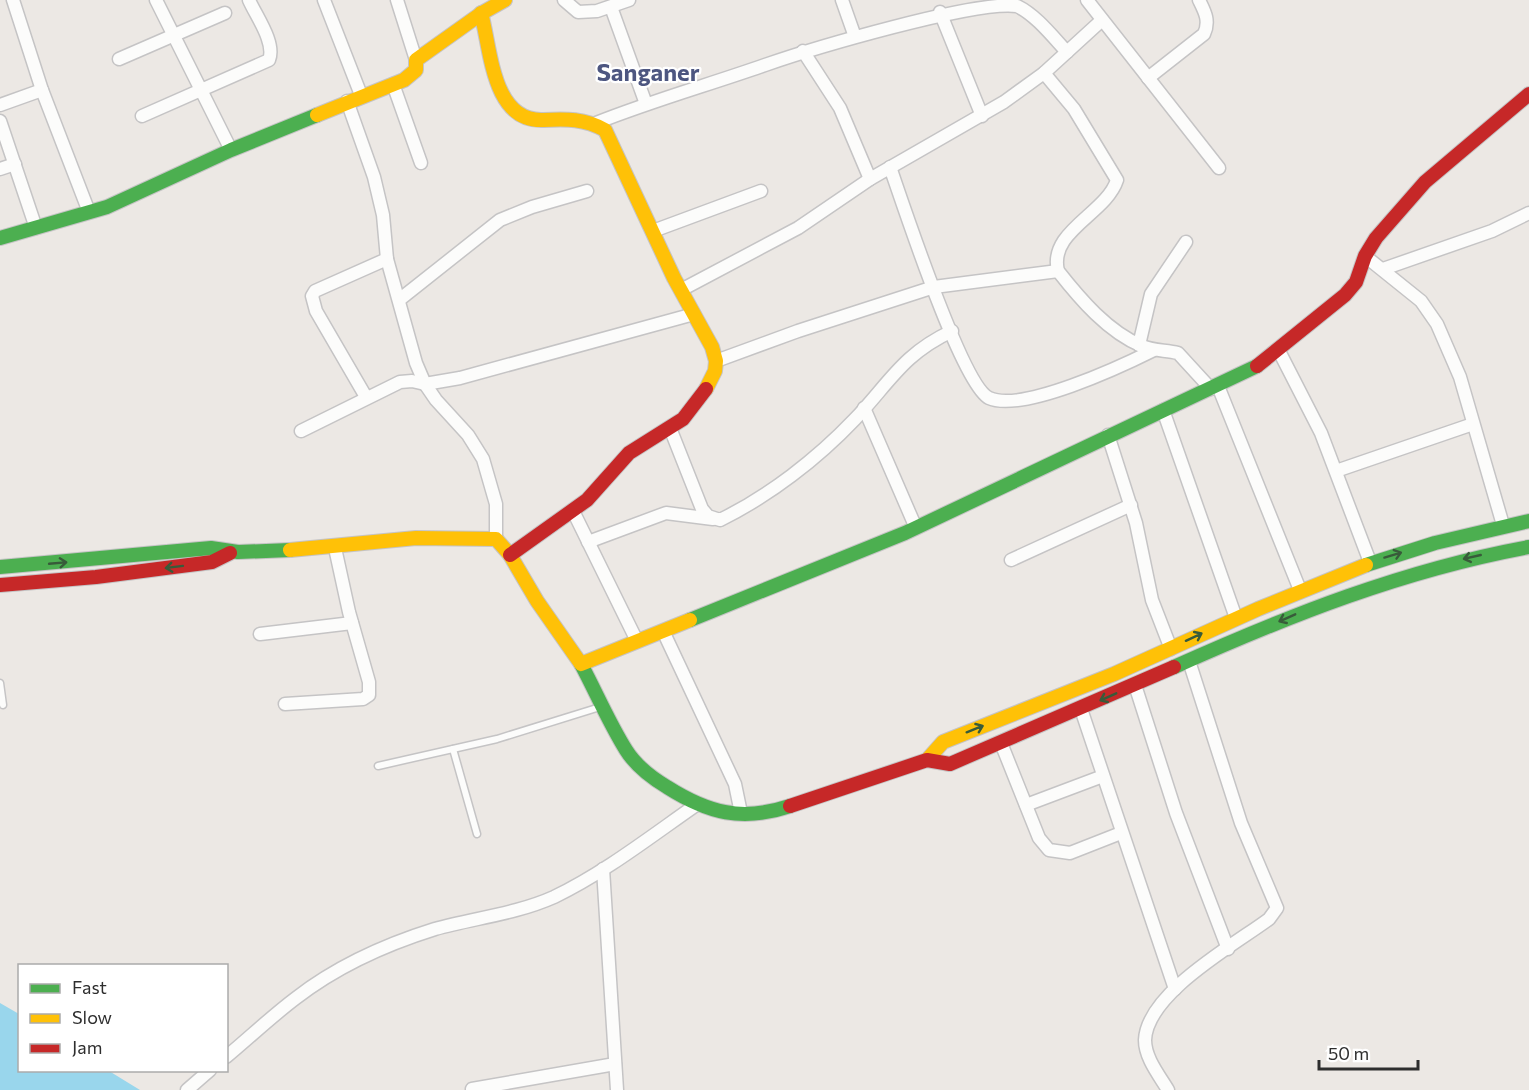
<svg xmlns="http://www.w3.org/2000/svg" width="1529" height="1090" font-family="Commissioner,sans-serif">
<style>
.water{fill:#99d6ec}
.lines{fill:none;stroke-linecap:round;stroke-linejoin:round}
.lane-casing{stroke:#c5c4c5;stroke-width:9}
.street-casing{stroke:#c5c4c5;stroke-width:15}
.fast-casing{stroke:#c5c4c5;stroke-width:16}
.slow-casing{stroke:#c5c4c5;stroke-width:16}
.jam-casing{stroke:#c5c4c5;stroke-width:16}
.lane{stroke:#fcfcfb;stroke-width:6}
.street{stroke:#fcfcfb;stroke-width:12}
.fast{stroke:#4caf50;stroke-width:14}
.slow{stroke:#ffc107;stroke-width:14}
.jam{stroke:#c62828;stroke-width:14}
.oneway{stroke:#385b3a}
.labels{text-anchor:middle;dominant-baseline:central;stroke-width:4.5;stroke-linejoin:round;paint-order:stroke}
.district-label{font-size:24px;font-weight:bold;fill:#4d5680;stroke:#fff}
</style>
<rect width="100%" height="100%" fill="#ece8e4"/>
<polygon class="water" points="0,1003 19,1014 20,1070 109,1071 140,1090 0,1090"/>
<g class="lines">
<g class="lane-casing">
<g id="lane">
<polyline points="0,683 3,705"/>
<polyline points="453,749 477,834"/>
<polyline points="378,766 497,739 600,707"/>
</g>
</g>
<g class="street-casing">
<g id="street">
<polyline points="13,0 42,90 89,212"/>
<polyline points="156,0 231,150"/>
<polyline points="324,0 361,95"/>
<polyline points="397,0 416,60"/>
<polyline points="564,0 578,12 597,11 629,0"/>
<polyline points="842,0 854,34"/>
<polyline points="1087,0 1219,168"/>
<polyline points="611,7 646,104"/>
<polyline points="940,12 982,116"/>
<polyline points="803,51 840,108 870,179"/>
<polyline points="119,59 225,13"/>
<path d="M1044,73L1074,109L1117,180C1106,214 1048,231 1058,271C1080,299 1108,332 1142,346C1154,351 1166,350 1178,353L1211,389"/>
<path d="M1148,78L1204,34C1210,21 1205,12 1199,0"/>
<polyline points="393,84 421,163"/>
<polyline points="347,101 374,177 383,215 387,259 416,363 425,384 436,400 468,435 483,459 496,504 496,539"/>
<polyline points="0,105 42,90"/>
<path d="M142,116L269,60C276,43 256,16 249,0"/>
<polyline points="0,121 36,228"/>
<path d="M596,123C651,101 708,85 765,65C811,49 975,0 1017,6C1036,15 1053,37 1067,52"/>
<path d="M890,167C903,204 962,385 989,398C1022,413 1122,366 1154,350"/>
<polyline points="0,169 15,164"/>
<polyline points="653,231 761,191"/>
<polyline points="1365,256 1421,301 1437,324 1460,377 1503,525"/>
<polyline points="1383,269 1492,231 1529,213"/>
<polyline points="681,290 798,228 870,179 1004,102 1044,73 1102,20"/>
<polyline points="399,300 500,220 532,207 587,191"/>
<polyline points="1139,345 1151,294 1186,242"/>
<polyline points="1279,351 1321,433 1370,562"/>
<polyline points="716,361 798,331 934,287 1058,271"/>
<polyline points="1218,386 1300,590"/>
<polyline points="366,397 316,311 312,296 315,291 387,259"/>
<polyline points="864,408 916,528"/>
<polyline points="1163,410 1236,618"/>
<path d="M670,428L702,509L708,516L720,520C769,496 817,459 855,419C890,382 903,354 952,331"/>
<polyline points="301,431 400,382 412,381 425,384 460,378 694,314"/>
<polyline points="1108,435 1136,523 1152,600 1171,649"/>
<polyline points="1336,471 1473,424"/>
<polyline points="573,511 637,641"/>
<polyline points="588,542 666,513 713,519"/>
<polyline points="1011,560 1131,505"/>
<polyline points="663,631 735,784 741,813"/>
<polyline points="260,634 352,623"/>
<polyline points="1135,685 1176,813 1228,949"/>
<polyline points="285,704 363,699 369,695 369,682 349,612 335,548"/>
<polyline points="1081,709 1175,989"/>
<polyline points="1001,743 1039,838 1049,850 1070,853 1121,833"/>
<polyline points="1026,805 1103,776"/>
<polyline points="603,869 617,1090"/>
<path d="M226,1057C250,1037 272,1016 296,998C336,967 387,944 435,929C474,918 516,914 554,897C604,873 650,837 696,805"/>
<polyline points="472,1089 615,1064"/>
<polyline points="187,1090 210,1070"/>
<path d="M1168,1090C1159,1075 1145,1058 1145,1040C1147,993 1234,945 1269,919L1277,908L1241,823L1189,661"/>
</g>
</g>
<g class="fast-casing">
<g id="fast">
<polyline points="0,238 107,207 231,150 317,115"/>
<polyline points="1366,565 1435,543 1529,521"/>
<polyline points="0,567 211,548 238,552 290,550"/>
<polyline points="690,620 905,533 1257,366"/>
<path d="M581,664C596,692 609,723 626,750C636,766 652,778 667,787C708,813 742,822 790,806"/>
<path d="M1174,667C1290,615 1404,570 1529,547"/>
</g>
</g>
<g class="slow-casing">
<g id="slow">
<path d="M481,13C491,49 492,121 542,120C566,119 584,118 605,130L674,278L712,347L716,361L715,371L706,389"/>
<polyline points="317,115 404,80 416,70 416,60 482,13 505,0"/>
<polyline points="290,550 416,538 496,539 510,555 537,601 581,664 690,620"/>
<polyline points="927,760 943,742 1114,674 1258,609 1366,565"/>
</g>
</g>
<g class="jam-casing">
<g id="jam">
<polyline points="1257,366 1345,295 1356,282 1365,256 1376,238 1425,182 1529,94"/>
<polyline points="510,555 587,500 629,453 683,419 706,389"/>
<polyline points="0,585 96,577 212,562 230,553"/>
<polyline points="790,806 927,760 950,764 1174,667"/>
</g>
</g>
<use href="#lane" class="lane"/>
<use href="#street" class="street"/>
<use href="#fast" class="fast"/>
<use href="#slow" class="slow"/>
<use href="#jam" class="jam"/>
</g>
<defs><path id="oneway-shaft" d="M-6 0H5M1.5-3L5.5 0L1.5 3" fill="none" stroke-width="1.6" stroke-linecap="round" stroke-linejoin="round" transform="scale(1.5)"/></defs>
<g class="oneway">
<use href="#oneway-shaft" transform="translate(1393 555) rotate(-17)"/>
<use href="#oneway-shaft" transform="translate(1472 557) rotate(167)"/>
<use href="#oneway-shaft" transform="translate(58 563) rotate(-5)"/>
<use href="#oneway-shaft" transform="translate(174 567) rotate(173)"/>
<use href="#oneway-shaft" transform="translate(1287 618) rotate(156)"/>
<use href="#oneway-shaft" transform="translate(1194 637) rotate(-25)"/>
<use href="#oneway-shaft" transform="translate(1108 697) rotate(156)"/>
<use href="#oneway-shaft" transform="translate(975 729) rotate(-22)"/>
</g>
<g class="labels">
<g class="district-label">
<text x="648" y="71">Sanganer</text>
</g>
</g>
<rect x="18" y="964" width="210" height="108" fill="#ffffff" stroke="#ababab" stroke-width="1.5"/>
<rect x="30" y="984" width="30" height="9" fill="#4caf50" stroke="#ababab" stroke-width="1.5"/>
<text x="72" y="994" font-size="18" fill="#2e2e2e">Fast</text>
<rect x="30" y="1014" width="30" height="9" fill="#ffc107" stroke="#ababab" stroke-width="1.5"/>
<text x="72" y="1024" font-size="18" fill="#2e2e2e">Slow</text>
<rect x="30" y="1044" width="30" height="9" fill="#c62828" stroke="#ababab" stroke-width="1.5"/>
<text x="72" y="1054" font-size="18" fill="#2e2e2e">Jam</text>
<path d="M1319 1060v9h99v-9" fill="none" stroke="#2e2e2e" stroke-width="3"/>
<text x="1328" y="1060" font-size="18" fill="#2e2e2e" stroke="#ffffff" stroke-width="4.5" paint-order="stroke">50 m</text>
</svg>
